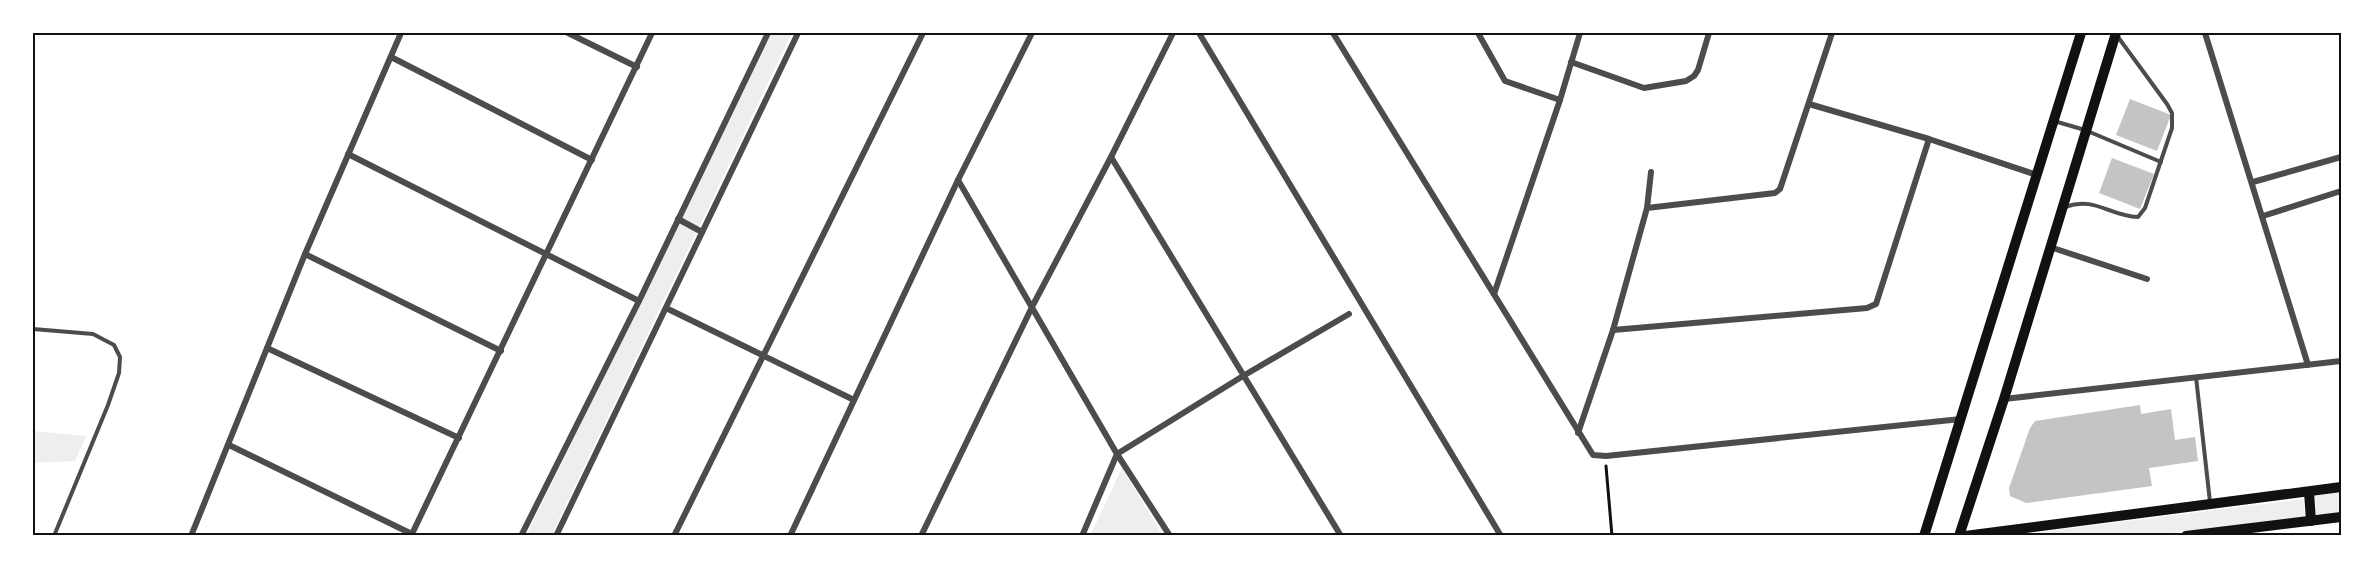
<svg xmlns="http://www.w3.org/2000/svg" width="2374" height="569" font-family="'IBM Plex Sans',sans-serif">
<style>
.green{fill:#eee}
.building{fill:#c4c4c4}
.lines{fill:none;stroke-linecap:round;stroke-linejoin:round}
.path{stroke:#111;stroke-width:3}
.service{stroke:#4c4c4c;stroke-width:4}
.minor{stroke:#4c4c4c;stroke-width:6}
.secondary{stroke:#111;stroke-width:10}
.neatline{fill:none;stroke:#111;stroke-width:2}
</style>
<rect width="100%" height="100%" fill="#fff"/>
<g class="green">
<polygon points="772,33 792,33 551,536 526,536"/>
<polygon points="33,431 86,436 75,461 33,463"/>
<polygon points="1122,468 1163,536 1090,536"/>
<polygon points="2341,492 2341,512 2316,515 2315,496"/>
<polygon points="2303,499 2305,517 2145,536 2007,536"/>
</g>
<g class="building">
<polygon points="2130,99 2171,115 2157,151 2116,135"/>
<polygon points="2112,158 2154,174 2140,209 2099,193"/>
<polygon points="2140,405 2141,414 2171,409 2175,440 2195,437 2198,461 2149,468 2152,486 2026,503 2010,496 2009,488 2030,428 2035,421"/>
</g>
<g class="lines">
<polyline class="path" points="1606,466 1612,536"/>
<g class="service">
<polyline points="2054,121 2085,130 2161,162"/>
<path d="M2065,207C2095,196 2109,216 2138,217L2145,208L2172,128V113L2167,104L2118,37"/>
<polyline points="33,329 93,334 114,345 120,357 119,373 108,405 54,536"/>
<polyline points="2196,377 2210,502"/>
</g>
<g class="minor">
<polyline points="568,33 637,67"/>
<polyline points="1199,33 1501,536"/>
<polyline points="1333,33 1593,455 1606,456 1961,419"/>
<polyline points="1478,33 1505,81 1560,100"/>
<polyline points="2205,33 2308,365"/>
<polyline points="391,57 592,160"/>
<polyline points="1571,62 1644,88 1686,81 1694,76 1698,70 1709,33"/>
<polyline points="1809,104 1929,139 2037,175"/>
<polyline points="348,154 639,301"/>
<polyline points="1111,157 1341,536"/>
<polyline points="958,180 1117,454 1170,536"/>
<polyline points="2253,182 2341,157"/>
<polyline points="1647,208 1651,172"/>
<polyline points="2263,216 2341,191"/>
<polyline points="678,219 702,232"/>
<polyline points="2050,247 2147,279"/>
<polyline points="305,254 501,351"/>
<polyline points="1494,294 1560,100 1580,33"/>
<polyline points="666,308 854,400"/>
<polyline points="1613,330 1867,308 1876,304 1929,139"/>
<polyline points="267,348 459,438"/>
<polyline points="2004,399 2341,361"/>
<polyline points="1578,433 1613,330 1647,208 1775,193 1780,189 1832,33"/>
<polyline points="229,445 412,534"/>
<polyline points="191,536 305,254 401,33"/>
<polyline points="411,536 652,33"/>
<polyline points="521,536 639,301 768,33"/>
<polyline points="556,536 798,33"/>
<polyline points="674,536 923,33"/>
<polyline points="790,536 958,180 1032,33"/>
<polyline points="921,536 1033,305 1111,157 1173,33"/>
<polyline points="1082,536 1117,454 1243,376 1349,314"/>
</g>
<g class="secondary">
<polyline points="2309,492 2311,521"/>
<polyline points="1924,536 2081,33"/>
<polyline points="1959,536 2004,399 2116,33"/>
<polyline points="1965,536 2341,487"/>
<polyline points="2186,536 2341,517"/>
</g>
</g>
<rect width="2374" height="569" fill="none" stroke="#ffffff" stroke-width="69"/>
<rect x="34" y="34" width="2306" height="500" class="neatline"/>
</svg>
